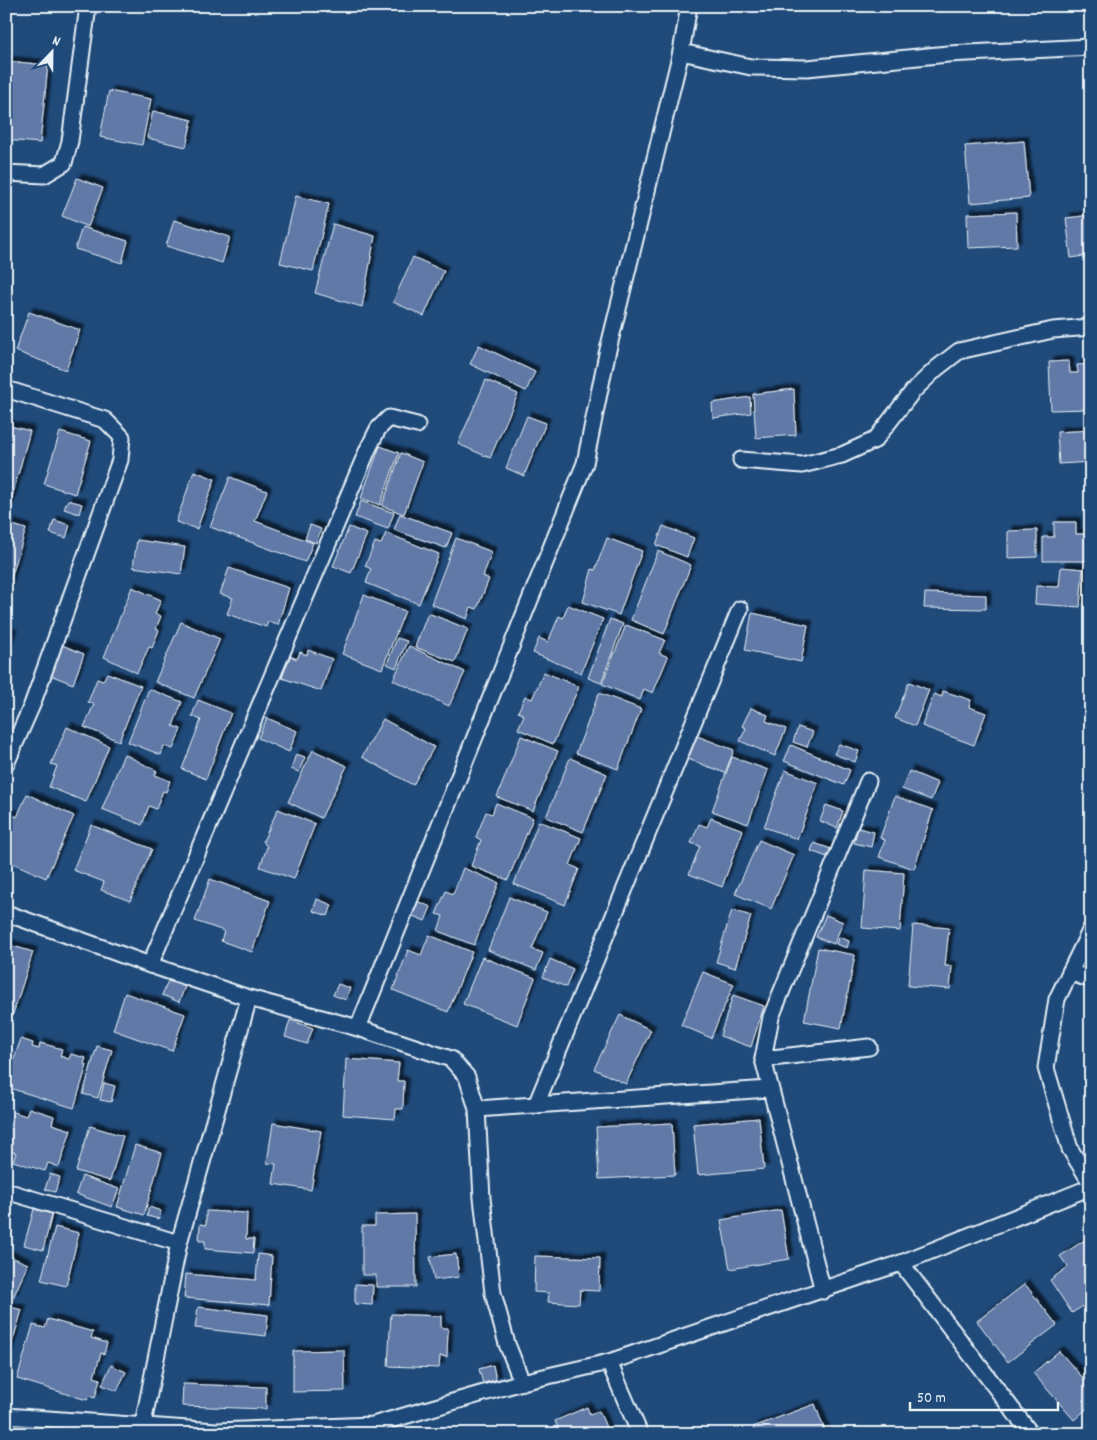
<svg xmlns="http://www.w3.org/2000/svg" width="1097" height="1440" font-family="Dekko,sans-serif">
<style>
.building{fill:#6179a6;stroke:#e8f1f8;filter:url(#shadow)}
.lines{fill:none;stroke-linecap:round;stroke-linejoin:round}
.street-casing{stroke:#e8f1f8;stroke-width:19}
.street{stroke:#1f4a7a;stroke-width:15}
</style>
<defs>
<filter id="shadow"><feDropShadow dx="4.5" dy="-4.5" stdDeviation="1" flood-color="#0009"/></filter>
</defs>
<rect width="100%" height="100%" fill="#1f4a7a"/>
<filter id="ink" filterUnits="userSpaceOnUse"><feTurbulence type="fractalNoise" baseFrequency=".02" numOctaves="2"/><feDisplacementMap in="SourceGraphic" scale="10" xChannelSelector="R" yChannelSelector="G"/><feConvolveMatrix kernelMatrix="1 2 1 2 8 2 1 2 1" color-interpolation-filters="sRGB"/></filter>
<g filter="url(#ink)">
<g class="building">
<polygon points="6,61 48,65 40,143 6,140"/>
<polygon points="109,91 151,99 142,145 100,137"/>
<polygon points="153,111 192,120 186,147 147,138"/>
<polygon points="1024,141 1029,198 970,203 965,146"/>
<polygon points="77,178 103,188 88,227 62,216"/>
<polygon points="296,196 329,204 313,271 280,263"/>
<polygon points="1016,212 1017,246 968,248 967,214"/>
<polygon points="1091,215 1091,255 1071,258 1066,218"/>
<polygon points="174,220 230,237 222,263 166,246"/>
<polygon points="333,224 375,236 362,307 315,293"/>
<polygon points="82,227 128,241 122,263 75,249"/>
<polygon points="413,257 444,271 424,316 393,302"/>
<polygon points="29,312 80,330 66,370 15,351"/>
<polygon points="479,345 535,372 526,391 470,364"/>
<polygon points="1069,361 1070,373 1078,373 1077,365 1091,364 1091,409 1051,410 1049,362"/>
<polygon points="486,380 518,394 490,458 458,444"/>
<polygon points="794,389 796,435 756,438 753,394"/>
<polygon points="750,397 751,413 713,418 712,403"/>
<polygon points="527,416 546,423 524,476 506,468"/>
<polygon points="6,425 30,431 9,508 6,507"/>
<polygon points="1091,430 1091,462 1059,464 1057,432"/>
<polygon points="60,432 91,441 75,494 44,484"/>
<polygon points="380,446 399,453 380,505 361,498"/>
<polygon points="401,453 423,462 404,514 382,506"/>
<polygon points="194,471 215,479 197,529 176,522"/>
<polygon points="230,477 267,491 255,521 313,543 305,562 210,527"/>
<polygon points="68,500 82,504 79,514 64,509"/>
<polygon points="361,501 394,513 388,529 355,517"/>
<polygon points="400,514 452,533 446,548 394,530"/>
<polygon points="54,520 70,525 66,538 50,533"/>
<polygon points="1054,522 1076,522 1076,534 1087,534 1087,561 1043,561 1043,537 1054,537"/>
<polygon points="6,523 26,529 6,595"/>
<polygon points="310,525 321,529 316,543 305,539"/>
<polygon points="663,526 694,538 687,557 656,545"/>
<polygon points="349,527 367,534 351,573 333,566"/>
<polygon points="1037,530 1037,557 1008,558 1008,531"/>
<polygon points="386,533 439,554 419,604 366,583 371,569 365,566 375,542 381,544"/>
<polygon points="456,538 492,552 483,576 489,579 477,609 471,607 467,619 431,604"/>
<polygon points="607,538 642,551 619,615 583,602 592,569 595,570"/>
<polygon points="137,540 185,547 181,574 133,567"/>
<polygon points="658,551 691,565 664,634 631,620"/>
<polygon points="1061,567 1083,569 1080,607 1035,604 1036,586 1059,587"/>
<polygon points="229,568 289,588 278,625 268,622 266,627 227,614 233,598 220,594"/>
<polygon points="132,587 161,600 155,614 161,616 156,629 159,630 152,648 149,647 137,673 104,657"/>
<polygon points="925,593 986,595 986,609 924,608"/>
<polygon points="364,595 405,611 382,669 342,654"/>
<polygon points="568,605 603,619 581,673 533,653 539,638 548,642 559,616 563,618"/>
<polygon points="428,613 468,629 455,662 415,647"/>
<polygon points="752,613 808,625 801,662 745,650"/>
<polygon points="610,619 623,624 601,683 588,678"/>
<polygon points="181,622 220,639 194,698 155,682"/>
<polygon points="626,625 665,640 659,653 668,657 653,693 644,689 640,700 602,684"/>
<polygon points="6,632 12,634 7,652 6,652"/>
<polygon points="397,638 407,641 396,668 387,664"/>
<polygon points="62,645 84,654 73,684 50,675"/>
<polygon points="409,646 465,672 449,706 393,680"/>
<polygon points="308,650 332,659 321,691 282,678 290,656 297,659 300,652 307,655"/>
<polygon points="544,672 579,687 553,744 518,729 524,715 518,712 525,696 532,699"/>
<polygon points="107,673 141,686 119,741 84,727 94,704 88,702 97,679 103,681"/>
<polygon points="909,682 929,690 915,726 895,718"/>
<polygon points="149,689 182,702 173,726 181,729 173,749 164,746 161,755 128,742"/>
<polygon points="943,691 971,700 969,707 986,713 974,745 922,726 934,694 942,697"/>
<polygon points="599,693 641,709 618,769 576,753"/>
<polygon points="198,700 231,713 206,779 182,769 201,720 192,716"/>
<polygon points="751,708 768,715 766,721 786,729 775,756 740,741 746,728 742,726"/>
<polygon points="267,718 297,731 289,752 258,738"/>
<polygon points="383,719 434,747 413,785 362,757"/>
<polygon points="67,727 109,746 86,802 49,787 57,766 51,764"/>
<polygon points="798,727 813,732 807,747 793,742"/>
<polygon points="521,736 558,751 533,811 497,797"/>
<polygon points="697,736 734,750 725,773 688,759"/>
<polygon points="839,744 859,751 855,762 834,754"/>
<polygon points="791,745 850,770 844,785 784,761"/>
<polygon points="313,750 347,766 321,818 288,802"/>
<polygon points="124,754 157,771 155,775 170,781 166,792 163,791 156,809 149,806 142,825 102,809"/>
<polygon points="296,754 305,757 299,772 291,769"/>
<polygon points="732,757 768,770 748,824 712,811"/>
<polygon points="570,758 607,774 583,832 546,817"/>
<polygon points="785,770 818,783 797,839 764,827"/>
<polygon points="909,771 938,783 931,800 902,789"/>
<polygon points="27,794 74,816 46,878 6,860 6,812 17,817"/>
<polygon points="895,796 933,810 914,869 879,857 885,840 880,838"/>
<polygon points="496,803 533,818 508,880 471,866 481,840 476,837 486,812 492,814"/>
<polygon points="826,805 843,811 837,828 820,821"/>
<polygon points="278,809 315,824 294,879 260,867 267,847 263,841"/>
<polygon points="711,818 743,830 722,887 689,874 700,846 691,843 699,824 707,827"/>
<polygon points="539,821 581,838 570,865 579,869 565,905 514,884"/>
<polygon points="91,825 152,849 130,901 101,890 104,882 73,870"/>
<polygon points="858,828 874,832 871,847 854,843"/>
<polygon points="759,840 794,855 771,909 735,894"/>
<polygon points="814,843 831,849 827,857 811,851"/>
<polygon points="463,868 499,883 474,945 438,931 443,916 436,914 446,891 453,894"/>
<polygon points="866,870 904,873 900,931 862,928"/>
<polygon points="210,879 270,901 252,952 221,941 224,931 195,921"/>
<polygon points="509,897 547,912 532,949 543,953 536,970 488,950"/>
<polygon points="317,899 332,905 328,916 313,911"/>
<polygon points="412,899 431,907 425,921 406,913"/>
<polygon points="732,910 751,916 735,968 716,962"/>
<polygon points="826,915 843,922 834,944 816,937"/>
<polygon points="913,925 949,928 945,966 952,966 950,989 908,986"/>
<polygon points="429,935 472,952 448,1012 393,990 408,950 421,955"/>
<polygon points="839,937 849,941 847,948 836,944"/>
<polygon points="6,944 33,952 13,1014 6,1012"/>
<polygon points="818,948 855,955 841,1028 804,1021"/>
<polygon points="482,957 535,978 517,1025 463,1004"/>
<polygon points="550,959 573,969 566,987 543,977"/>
<polygon points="703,972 734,984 711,1038 681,1025"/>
<polygon points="168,981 185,987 179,1002 162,995"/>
<polygon points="338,984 350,988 346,1000 333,995"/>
<polygon points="125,993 185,1014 172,1051 113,1030"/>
<polygon points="733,995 764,1006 751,1047 720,1036"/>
<polygon points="620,1015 651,1030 626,1084 594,1069"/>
<polygon points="290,1020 313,1028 307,1044 285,1037"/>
<polygon points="21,1039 33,1043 32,1047 39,1049 40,1043 62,1049 60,1056 69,1059 71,1054 86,1058 84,1064 87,1065 74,1108 6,1087 6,1081"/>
<polygon points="97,1046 112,1050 98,1098 83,1094"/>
<polygon points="346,1059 399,1063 397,1081 404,1081 403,1109 396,1109 395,1119 343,1115"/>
<polygon points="104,1083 115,1086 111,1102 100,1100"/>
<polygon points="29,1108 54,1116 52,1124 71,1130 59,1167 48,1163 45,1171 13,1161 16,1153 6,1150 6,1138 14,1112 26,1116"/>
<polygon points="759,1118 764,1169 698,1175 693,1124"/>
<polygon points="273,1123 321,1131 311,1190 273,1184 276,1164 267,1163"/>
<polygon points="672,1123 675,1175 599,1179 596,1127"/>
<polygon points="90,1126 123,1136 110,1181 76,1171"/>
<polygon points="135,1145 162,1153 144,1215 117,1207"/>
<polygon points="50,1174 60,1177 55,1192 45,1189"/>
<polygon points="82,1176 119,1189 112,1207 76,1194"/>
<polygon points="149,1207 161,1211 159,1219 147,1216"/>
<polygon points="34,1209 52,1214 43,1250 24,1245"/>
<polygon points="781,1210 789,1259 730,1269 721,1220"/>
<polygon points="206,1211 247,1213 246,1239 254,1239 253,1253 205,1249 205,1241 199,1241 200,1224 206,1225"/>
<polygon points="415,1214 416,1287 376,1287 376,1275 362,1275 362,1226 375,1226 375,1215"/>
<polygon points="55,1227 79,1233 66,1286 41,1280"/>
<polygon points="1091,1236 1091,1301 1072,1313 1050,1280 1068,1267 1060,1256"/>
<polygon points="258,1254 272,1256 269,1305 184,1298 186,1274 256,1280"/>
<polygon points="456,1254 459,1277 434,1280 430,1257"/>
<polygon points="6,1255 28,1264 13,1298 6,1295"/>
<polygon points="535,1256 600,1258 599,1291 580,1290 579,1304 548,1302 549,1293 534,1292"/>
<polygon points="355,1284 373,1285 372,1305 355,1304"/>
<polygon points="1025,1284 1057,1325 1008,1362 977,1321"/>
<polygon points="6,1306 22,1310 6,1363"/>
<polygon points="198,1307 268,1315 266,1336 195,1328"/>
<polygon points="391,1314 441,1316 441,1328 448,1328 447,1357 440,1356 439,1368 388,1366"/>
<polygon points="48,1319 93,1332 91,1338 107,1343 104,1354 101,1353 94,1377 100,1379 95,1398 89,1396 87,1400 17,1379 33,1325 45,1328"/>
<polygon points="344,1350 345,1391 293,1392 293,1351"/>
<polygon points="1059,1351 1091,1387 1091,1405 1074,1420 1033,1373"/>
<polygon points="111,1365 126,1372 117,1391 102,1385"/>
<polygon points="493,1365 496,1380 483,1383 479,1369"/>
<polygon points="183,1384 266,1387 266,1409 182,1406"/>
<polygon points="815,1404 826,1434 755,1434 753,1427"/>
<polygon points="587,1407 590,1415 599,1411 609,1434 553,1434 552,1431 558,1429 555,1421"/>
</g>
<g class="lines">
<g class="street-casing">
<g id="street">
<polyline points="681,52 751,67 807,68 948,54 1091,47"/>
<polyline points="6,173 44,175 64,163 70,141 88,6"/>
<polyline points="6,389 105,420 122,437 120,460 32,705 6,764"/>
<polyline points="741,460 802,465 842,455 875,440 913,391 937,368 959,351 1053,330 1091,327"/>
<polyline points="6,913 150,965 249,998 358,1028 451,1059 467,1077 477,1109 482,1198 493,1293 507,1344 522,1382"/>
<polyline points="1091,929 1057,999 1046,1068 1070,1149 1091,1183"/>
<polyline points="150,965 368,449 378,429 389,418 417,425"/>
<polyline points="1070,972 1091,980"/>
<polyline points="358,1028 585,463 607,354 681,52 689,6"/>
<polyline points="763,1059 869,1047"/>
<polyline points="536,1105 740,609"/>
<polyline points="477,1109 769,1089"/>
<polyline points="6,1191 179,1243"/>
<polyline points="901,1263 1031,1434"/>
<polyline points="823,1291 763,1059 771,1017 868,781"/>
<polyline points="609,1362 640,1434"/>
<polyline points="6,1416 216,1431 373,1425 522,1382 609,1362 901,1263 1091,1187"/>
<polyline points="141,1434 179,1243 249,998"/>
</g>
</g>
<use href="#street" class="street"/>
</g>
</g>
<rect width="1097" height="1440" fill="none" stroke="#1f4a7a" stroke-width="25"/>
<rect x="12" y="12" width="1072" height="1415" fill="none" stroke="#e8f1f8" stroke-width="2" filter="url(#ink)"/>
<g transform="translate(52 52) rotate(22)" stroke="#1f4a7a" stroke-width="4" paint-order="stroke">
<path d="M0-4L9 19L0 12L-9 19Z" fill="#e8f1f8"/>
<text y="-8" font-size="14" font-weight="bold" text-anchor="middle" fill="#e8f1f8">N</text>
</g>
<path d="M910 1402v8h148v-8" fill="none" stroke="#e8f1f8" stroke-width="2.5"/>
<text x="917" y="1402" font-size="15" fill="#e8f1f8" stroke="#1f4a7a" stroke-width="4" paint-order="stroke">50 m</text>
</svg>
